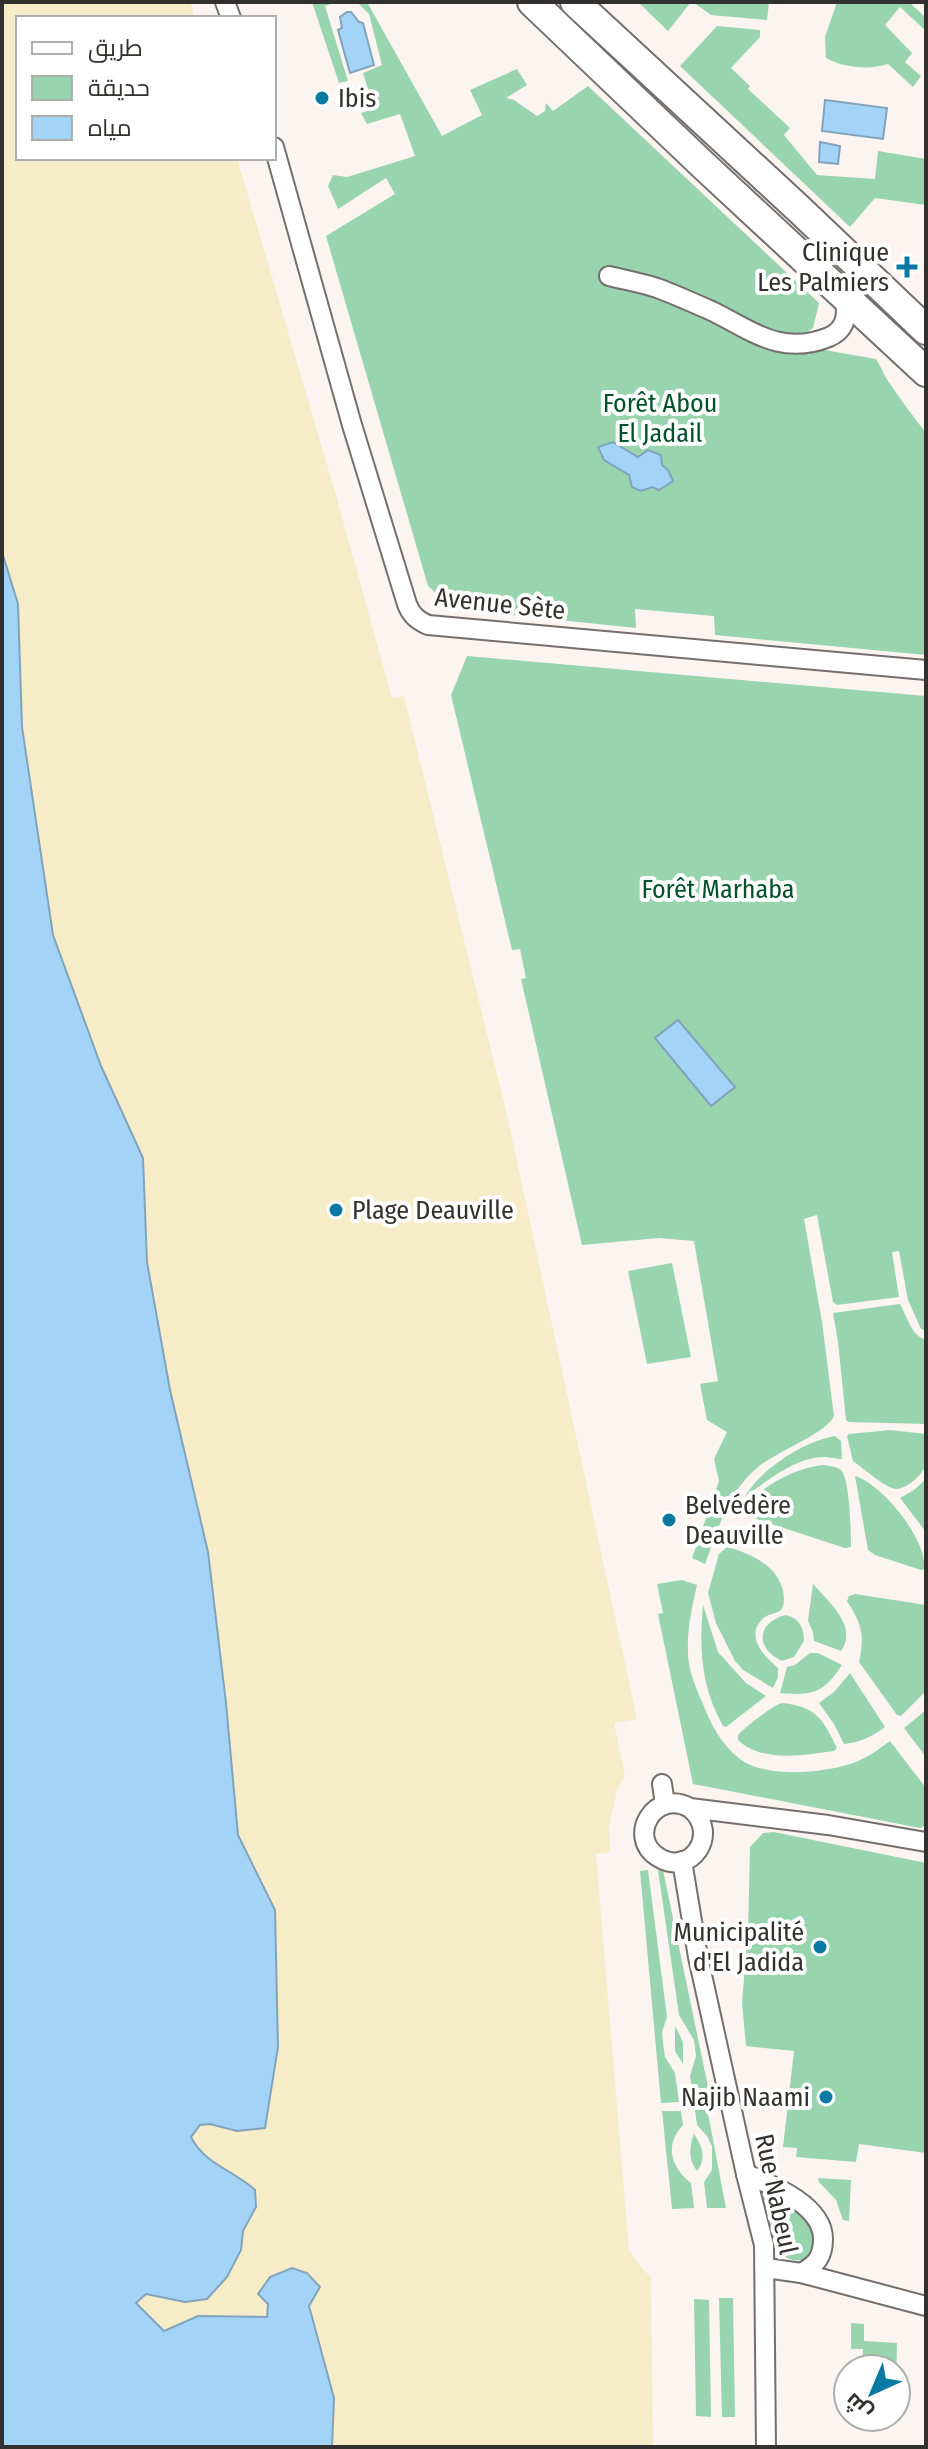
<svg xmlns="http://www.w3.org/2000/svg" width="928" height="2449" font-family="'Fira Sans Condensed',Cairo,sans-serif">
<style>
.green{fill:#98d5ae}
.sand{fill:#f6ecc7}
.water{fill:#a3d4f7;stroke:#81a3bb;stroke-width:2}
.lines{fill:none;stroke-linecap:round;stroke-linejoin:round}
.minor-casing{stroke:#746f6c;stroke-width:22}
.highway-casing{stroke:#746f6c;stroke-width:32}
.minor{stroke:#fff;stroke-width:18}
.highway{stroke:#fff;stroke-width:28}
.poi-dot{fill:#0978a2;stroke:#fff;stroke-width:3}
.labels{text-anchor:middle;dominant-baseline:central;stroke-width:8;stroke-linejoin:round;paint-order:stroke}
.poi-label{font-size:26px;fill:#33312f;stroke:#fff;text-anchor:start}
.park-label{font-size:26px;fill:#00522d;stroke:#fff}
.street-label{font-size:26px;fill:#33312f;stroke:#fff}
</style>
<rect width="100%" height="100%" fill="#fbf4f1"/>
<g class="green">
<polygon points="312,2 336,2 325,6 348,81 339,83"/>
<path d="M357,2H367L442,136L482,115L470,90L517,69L527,85L506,98L514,100L537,116L545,111L546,103L553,111L588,86L819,303L813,328L803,335L808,355L819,349L876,359C881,366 883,374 888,381C900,399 913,416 926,433V655L715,635L714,616L635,609L636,628L462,610L447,603L428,586L326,236L395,194L386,178L338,209L328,186L333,175L347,177L415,156L400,114L367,124L361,113L374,109L363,73L382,65L369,14Z"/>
<polygon points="638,2 691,2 668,31"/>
<polygon points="693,2 769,2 767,20 711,15"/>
<path d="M837,2H909L926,18V31L900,7L885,25L912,53L905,62L921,76L913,87L888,64C869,70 844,68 826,58L825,37Z"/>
<polygon points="717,26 760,30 760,37 731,68 750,86 748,89 790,128 784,135 817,175 875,179 878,151 926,159 926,205 875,198 850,227 680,66"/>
<path d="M467,656L926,696V1306L924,1322L926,1331L921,1329L908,1300L899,1251L892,1252L899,1297L837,1305L833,1302L817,1215L804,1219L822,1322L834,1416C827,1433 776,1452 758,1467C728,1492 718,1529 705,1564L692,1558L719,1481L714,1459L727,1432L707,1420L700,1384L718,1381L694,1241L659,1238L582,1245L521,979L526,978L520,949L512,950L451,695Z"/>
<polygon points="672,1263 691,1357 647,1364 628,1271"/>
<path d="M900,1304C907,1317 912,1336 926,1340V1424L849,1422L846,1420L838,1342L833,1313Z"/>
<path d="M890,1430L926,1434C926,1443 928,1458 925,1466C922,1476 906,1489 896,1489C885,1488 862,1467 853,1461L847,1436L849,1434Z"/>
<path d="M835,1436L841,1441L842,1459C836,1459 829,1457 823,1457C794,1458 768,1481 745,1496C763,1468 802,1442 835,1436Z"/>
<path d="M823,1465C828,1466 837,1466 841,1470C850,1479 851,1533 851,1547L845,1548L762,1521L752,1517L744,1507C761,1487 796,1467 823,1465Z"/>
<path d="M855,1476C881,1483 928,1540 924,1569L921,1570L875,1555L868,1550Z"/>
<polygon points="926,1479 926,1532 900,1498 914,1490"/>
<path d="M727,1547C750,1553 778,1566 783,1591C784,1596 785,1605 781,1610C778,1613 769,1614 765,1617C743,1635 764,1656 778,1668V1677L773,1688L743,1670L735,1661L716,1623L708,1593L719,1554Z"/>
<path d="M682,1580L697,1585C692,1607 687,1629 688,1652C688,1670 696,1688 703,1704C711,1725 722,1745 740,1759C766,1779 824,1773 853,1763C867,1758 879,1749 890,1741L926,1788V1825L920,1828L693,1784L658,1614L663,1613L657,1584Z"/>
<path d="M813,1584C828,1601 859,1627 841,1651L814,1641L813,1632L808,1621Z"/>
<path d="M855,1594L926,1605V1691L901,1716L897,1715L859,1662C865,1636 862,1624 847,1601L849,1596Z"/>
<path d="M703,1605L718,1652L746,1683L766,1696L726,1727L723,1726C701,1687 699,1649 703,1605Z"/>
<path d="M786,1615C799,1618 804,1628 804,1641L794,1657L782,1661C755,1649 756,1622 786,1615Z"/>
<path d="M810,1653H818L842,1665C824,1693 812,1696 780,1693L787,1667L795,1665Z"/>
<path d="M850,1673L885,1727C874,1736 858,1743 844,1744L834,1724L819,1703L834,1692Z"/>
<path d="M782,1703C816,1707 822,1717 837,1748L834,1751C804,1755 762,1763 738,1740V1735C745,1727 772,1706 782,1703Z"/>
<polygon points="926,1710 926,1757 904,1728"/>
<polygon points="774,1832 926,1863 926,2153 859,2144 856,2162 796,2157 797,2148 783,2147 794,2051 746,2046 742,2003 748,1931 750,1847 763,1833"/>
<polygon points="648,1870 667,2017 662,2032 663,2043 665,2057 675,2073 679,2102 661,2103 640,1871"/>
<polygon points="658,1870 663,1870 711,2101 694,2102 690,2076 696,2056 694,2040 679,2015"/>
<polygon points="675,2026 683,2042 683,2064 675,2051"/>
<polygon points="707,2108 726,2208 707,2208 704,2182 712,2170 712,2146 707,2136 697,2125 695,2110"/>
<path d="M662,2111H681L683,2125C664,2145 671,2167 691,2183L694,2208L672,2209Z"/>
<path d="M694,2134C702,2146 707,2158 697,2171C688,2159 689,2148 694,2134Z"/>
<polygon points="818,2178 851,2180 849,2221 843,2220 836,2200 819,2182"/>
<path d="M766,2191H775C799,2212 823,2221 810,2257C777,2276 752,2214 766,2191Z"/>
<polygon points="719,2298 733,2298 735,2417 722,2417"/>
<polygon points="694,2299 709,2300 711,2417 696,2416"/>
<polygon points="851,2323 864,2324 864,2341 897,2343 896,2396 896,2369 862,2369 863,2349 851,2349"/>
</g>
<path class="sand" d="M2,2H190L195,18H18V158H237L335,492L392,698L404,696L507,1115L637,1719L614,1723L625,1776L617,1790L609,1827L610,1852L596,1854L629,2250L643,2270L651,2277L653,2447H332L334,2398L308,2306L268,2303L267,2317L198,2316L164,2331L135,2303L145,2294L185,2302L241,2250L243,2231L256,2207L241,2177C220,2169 202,2158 191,2137L199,2125L210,2124L237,2131L278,2047L275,1910L238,1835L226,1703L208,1552L170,1390L147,1262L143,1158L101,1066L53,935L22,727L18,604L2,552Z"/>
<g class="water">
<polygon points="347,12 351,12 359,22 363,23 374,65 350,73 338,30 342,28 340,17"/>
<polygon points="825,100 887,108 883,139 822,131"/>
<polygon points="820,142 840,146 838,164 819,162"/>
<polygon points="613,442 638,457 648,450 661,455 662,465 668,470 673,481 659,490 652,487 641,491 632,487 629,475 604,460 598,447"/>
<path d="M2,552L18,604L22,727L53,935L101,1066L143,1158L147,1262L170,1390L208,1552L226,1703L238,1835L275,1910L278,2047L265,2128L237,2131L210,2124L200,2125L191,2137C205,2165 234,2170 255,2190L256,2207L243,2231L241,2250L227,2277L207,2299L185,2302L146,2294L136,2303L164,2331L198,2316L267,2317L268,2304L258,2294L270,2277L292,2268L307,2273L320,2287L309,2306L334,2398L332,2447H2Z"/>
<polygon points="678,1020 735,1087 711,1106 655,1038"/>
</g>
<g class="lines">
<g class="minor-casing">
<g id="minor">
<polyline points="225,2 231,18"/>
<path d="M274,147L352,425L407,604C411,615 417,620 428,625L926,670"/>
<path d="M609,276C625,280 642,283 657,288C676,295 696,304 714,312C753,332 783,356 829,337C847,329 848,313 844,296"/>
<polyline points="662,1784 665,1804"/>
<path d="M690,1808C721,1833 691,1878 658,1857C626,1837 655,1788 690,1808L828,1825L926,1842"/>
<polyline points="682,1861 698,1957 746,2174 764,2245 766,2447"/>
<path d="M746,2174C772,2185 823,2205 823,2239C823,2257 816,2265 801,2273"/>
<polyline points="766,2268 801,2273 926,2306"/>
</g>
</g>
<g class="highway-casing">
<g id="highway">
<polyline points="532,2 702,164 926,372"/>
<polyline points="575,2 800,210 926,330"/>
</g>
</g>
<use href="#minor" class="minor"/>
<use href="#highway" class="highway"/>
</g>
<g class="poi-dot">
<circle cx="322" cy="98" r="8"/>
<path d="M903 255h8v8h8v8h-8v8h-8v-8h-8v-8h8z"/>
<circle cx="336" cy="1210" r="8"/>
<circle cx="669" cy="1520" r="8"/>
<circle cx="820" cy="1947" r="8"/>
<circle cx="826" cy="2097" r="8"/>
</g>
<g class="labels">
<g class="poi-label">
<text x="338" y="98">Ibis</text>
<text x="889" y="252" text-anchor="end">Clinique<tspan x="889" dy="30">Les Palmiers</tspan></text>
<text x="352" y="1210">Plage Deauville</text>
<text x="685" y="1505">Belvédère<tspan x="685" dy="30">Deauville</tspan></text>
<text x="804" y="1932" text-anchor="end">Municipalité<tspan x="804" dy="30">d'El Jadida</tspan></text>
<text x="810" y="2097" text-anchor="end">Najib Naami</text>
</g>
<g class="park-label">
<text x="660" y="403">Forêt Abou<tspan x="660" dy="30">El Jadail</tspan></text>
<text x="718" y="889">Forêt Marhaba</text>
</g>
<g class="street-label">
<text transform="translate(500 604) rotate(6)">Avenue Sète</text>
<text transform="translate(776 2194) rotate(78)">Rue Nabeul</text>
</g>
</g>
<rect width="928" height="2449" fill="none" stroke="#33312f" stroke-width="8"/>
<rect x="16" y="16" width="260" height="144" fill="#ffffff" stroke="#adadac" stroke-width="2"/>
<rect x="32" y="42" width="40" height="12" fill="#ffffff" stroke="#adadac" stroke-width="2"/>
<text x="88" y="56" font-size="24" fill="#33312f">طريق</text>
<rect x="32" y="76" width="40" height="24" fill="#98d5ae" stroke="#adadac" stroke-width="2"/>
<text x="88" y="96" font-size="24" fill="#33312f">حديقة</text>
<rect x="32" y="116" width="40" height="24" fill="#a3d4f7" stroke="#adadac" stroke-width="2"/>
<text x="88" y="136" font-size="24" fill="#33312f">مياه</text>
<g transform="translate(872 2393) rotate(224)"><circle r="38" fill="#ffffff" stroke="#adadac" stroke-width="2"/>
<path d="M0-6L14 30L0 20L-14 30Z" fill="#0978a2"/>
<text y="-12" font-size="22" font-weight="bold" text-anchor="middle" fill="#33312f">ش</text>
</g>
</svg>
